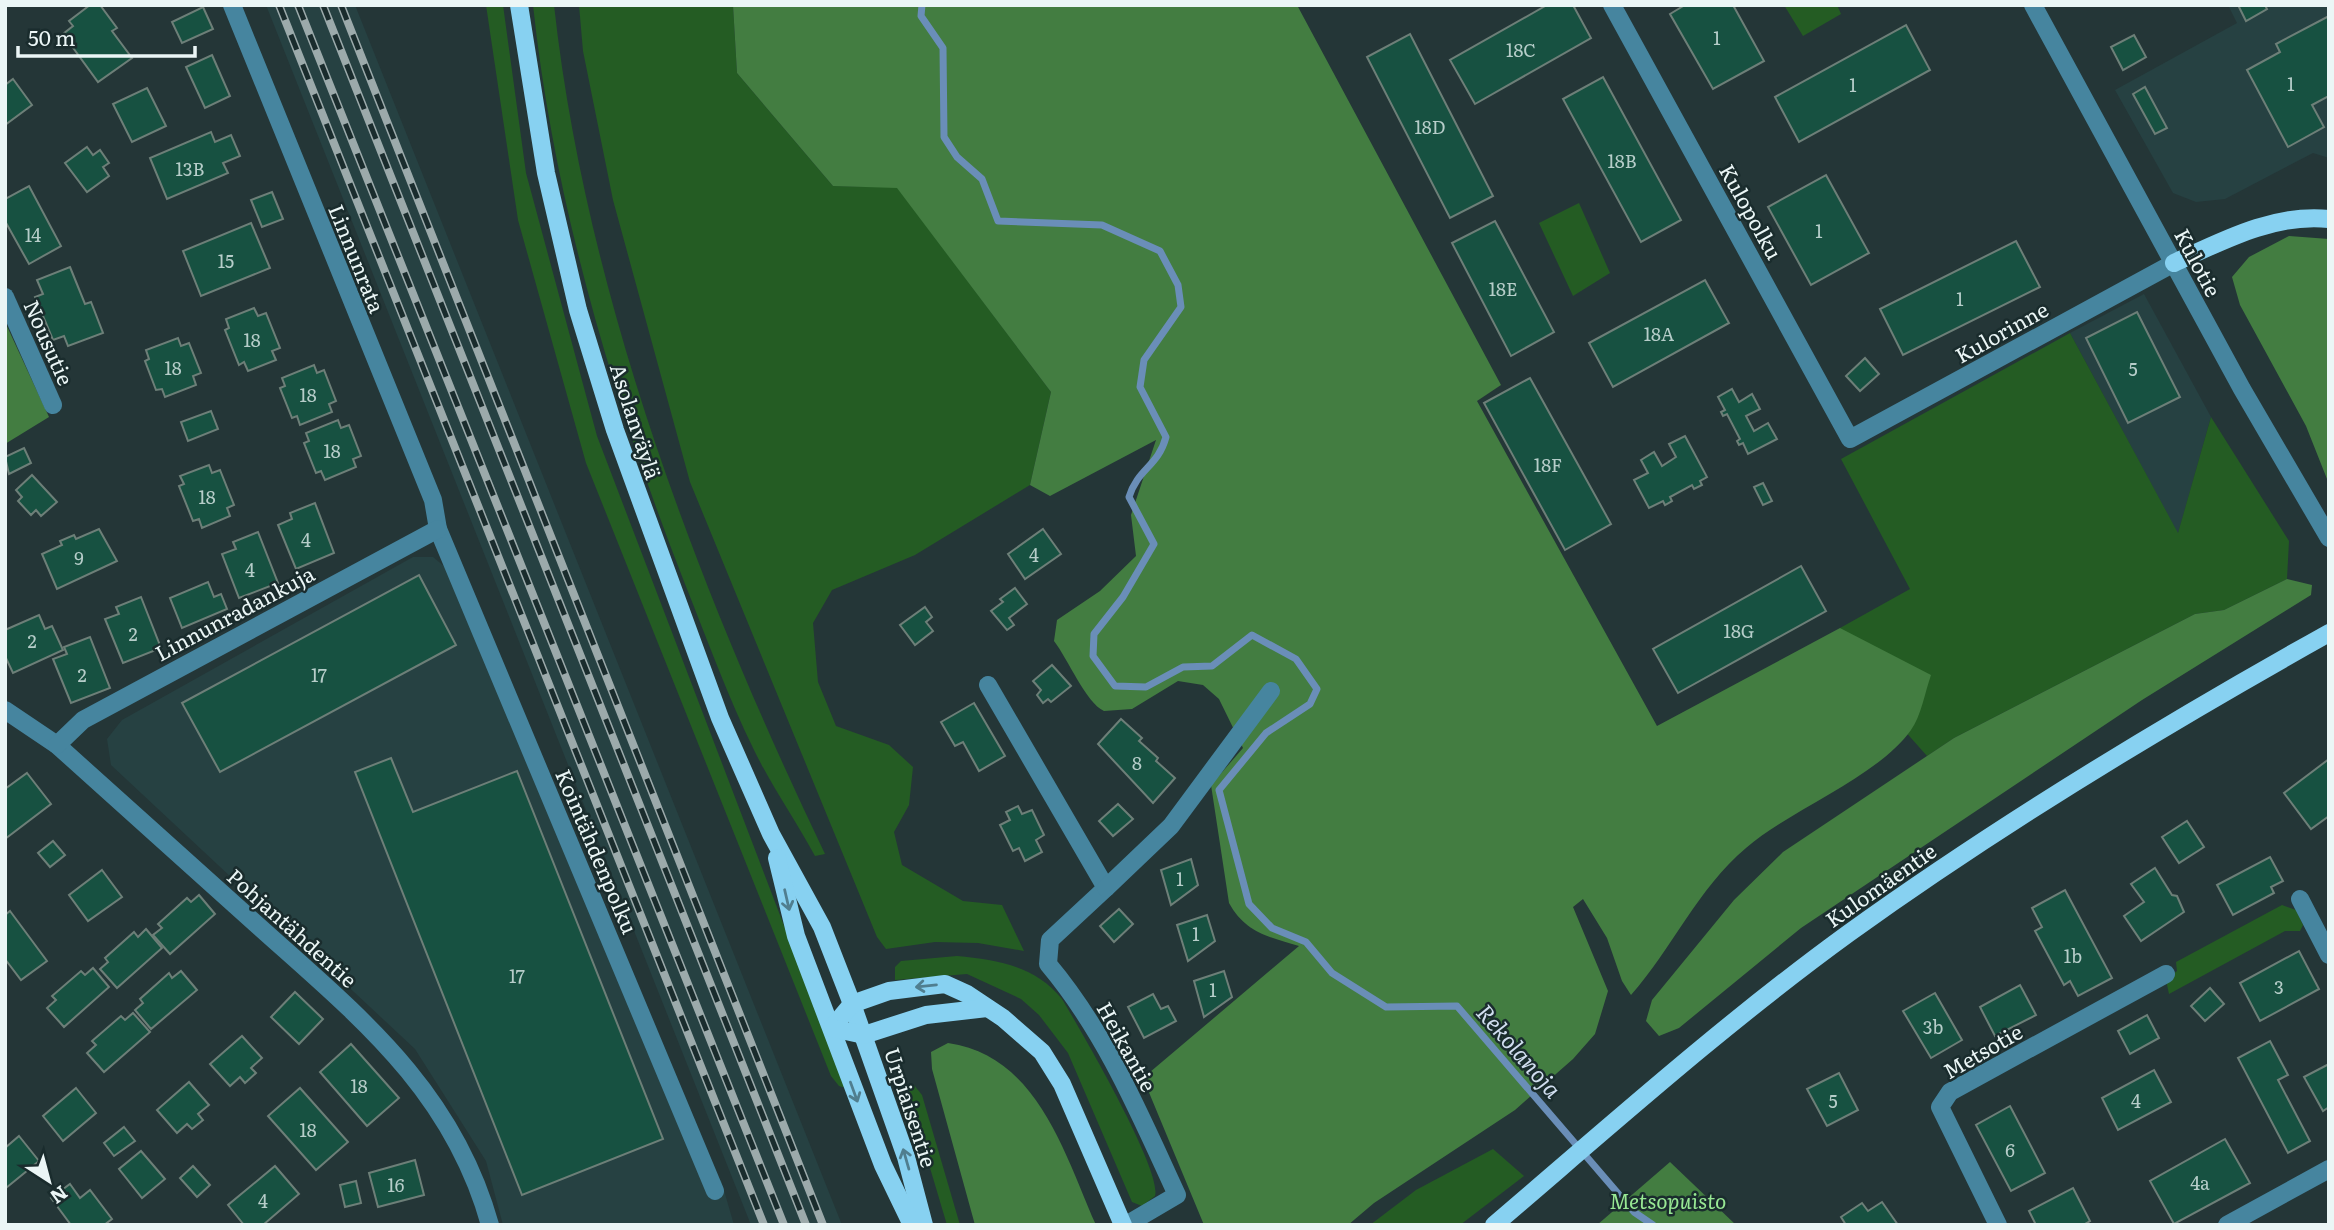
<svg xmlns="http://www.w3.org/2000/svg" width="2334" height="1230" font-family="Literata,serif">
<style>
.built{fill:#264142}
.green{fill:#245c23}
.forest{fill:#437d41}
.lines{fill:none;stroke-linecap:round;stroke-linejoin:round}
.stream{stroke:#6a8eb8;stroke-width:7}
.building{fill:#175141;stroke:#6d7f78;stroke-width:2}
.minor{stroke:#46859f;stroke-width:18}
.major{stroke:#87d1f1;stroke-width:18}
.rail-casing{stroke:#9caaab;stroke-width:8}
.rail{stroke:#1a2c2d;stroke-width:5;stroke-dasharray:16;stroke-linecap:butt}
.oneway{stroke:#507e8f}
.labels{text-anchor:middle;dominant-baseline:central;stroke-width:5;stroke-linejoin:round;paint-order:stroke}
.number-label{font-size:18px;fill:#b6cdc9}
.street-label{font-size:21px;fill:#ebf6f6;stroke:#1a2c2d}
.park-label{font-size:21px;font-style:italic;fill:#98e894;stroke:#1a2c2d}
.water-label{font-size:23px;font-style:italic;fill:#d1deef;stroke:#1a2c2d}
</style>
<rect width="100%" height="100%" fill="#243637"/>
<g class="built">
<polygon points="266,5 355,5 842,1225 751,1225"/>
<polygon points="2228,5 2329,5 2329,158 2313,153 2225,199 2196,202 2173,193 2115,90 2237,23"/>
<polygon points="2144,294 2211,417 2178,534 2070,333"/>
<polygon points="413,557 433,557 445,567 704,1186 721,1180 734,1225 503,1225 486,1161 415,1049 111,765 107,739 122,720"/>
</g>
<g class="green">
<polygon points="486,5 503,5 526,173 597,436 846,1088 839,1086 831,1076 586,463 518,220"/>
<path d="M533,5H554C586,296 699,591 825,854L815,856C796,821 772,787 754,750C728,697 707,639 685,584C613,400 554,202 533,5Z"/>
<polygon points="579,5 733,5 737,73 833,186 897,187 1051,392 1030,485 915,555 832,590 813,623 818,682 836,726 889,745 913,767 909,805 894,832 902,865 963,901 1002,905 1024,951 978,943 935,942 886,949 877,937 690,482 613,200 583,51"/>
<polygon points="1784,5 1837,5 1841,14 1803,36"/>
<polygon points="1579,203 1610,273 1573,296 1539,223"/>
<polygon points="2070,333 2178,533 2211,417 2289,541 2287,579 2224,610 2195,614 1954,738 1927,756 1879,702 1840,628 1910,589 1841,459"/>
<polygon points="2282,905 2296,910 2303,925 2300,931 2285,931 2169,994 2166,980 2177,971 2176,962"/>
<path d="M957,956C998,960 1035,966 1062,999C1080,1029 1163,1171 1155,1196L1142,1206L1132,1202L1068,1053L1039,1015L1021,999L967,974L895,980V967L901,961Z"/>
<polygon points="905,1084 914,1085 922,1095 960,1225 947,1225"/>
<polygon points="1493,1149 1524,1176 1460,1225 1370,1225 1416,1190"/>
</g>
<g class="forest">
<path d="M733,5H1297L1501,385L1477,401L1657,726L1840,628L1931,675C1925,692 1921,716 1911,730C1878,777 1791,809 1746,848C1698,888 1672,949 1631,995L1622,981L1607,938L1583,899L1573,907L1608,991L1595,1034L1573,1059L1515,1110L1374,1203L1348,1225H1204L1143,1078L1299,946C1268,937 1245,932 1229,903L1211,785L1243,748L1219,699L1203,685L1178,681L1132,709L1104,711C1086,703 1068,659 1054,641L1057,620L1100,591L1136,556L1131,515L1156,440L1050,496L1030,485L1051,392L897,188L833,186L737,73Z"/>
<polygon points="2289,236 2329,239 2329,484 2306,426 2240,305 2232,277 2249,257"/>
<polygon points="5,322 49,417 5,444"/>
<polygon points="2287,579 2312,585 2311,595 2142,700 1801,928 1679,1028 1659,1036 1646,1021 1652,1000 1734,900 1783,852 1954,738 2195,614 2224,610"/>
<path d="M948,1043C1038,1056 1064,1153 1096,1225H975L932,1069L931,1052Z"/>
<polygon points="1670,1162 1736,1225 1597,1225"/>
</g>
<g class="lines">
<path class="stream" d="M922,5L921,16L943,48L944,137L957,157L982,179L998,221L1102,225L1160,251L1178,285L1181,307L1144,360L1140,387L1166,437C1158,467 1138,468 1129,497L1154,544L1123,597L1094,634L1093,656L1115,686L1146,687L1183,667L1212,666L1252,635L1296,659L1317,689L1310,704L1266,733L1219,790L1249,904L1272,928L1306,942L1332,973L1386,1007L1457,1006L1634,1212L1653,1225"/>
</g>
<g class="building">
<polygon points="90,5 100,5 117,28 112,31 132,58 98,82 63,34 73,26 69,21"/>
<polygon points="1547,5 1573,5 1591,38 1475,104 1450,60"/>
<polygon points="1685,5 1733,5 1764,61 1713,89 1670,14"/>
<polygon points="2238,5 2265,5 2267,9 2246,21"/>
<polygon points="203,7 213,29 182,43 172,22"/>
<polygon points="2329,16 2329,96 2312,105 2324,127 2288,147 2247,70 2280,52 2276,44"/>
<polygon points="1906,25 1930,70 1799,142 1775,97"/>
<polygon points="1410,34 1493,196 1450,218 1367,57"/>
<polygon points="2134,35 2146,57 2123,70 2111,47"/>
<polygon points="212,55 230,96 205,108 186,67"/>
<polygon points="1603,77 1681,220 1641,242 1563,99"/>
<polygon points="13,79 32,105 5,125 5,85"/>
<polygon points="2145,87 2167,128 2155,134 2133,94"/>
<polygon points="147,88 166,126 132,142 113,104"/>
<polygon points="211,132 215,142 231,135 240,156 223,163 228,173 167,199 150,158"/>
<polygon points="87,147 93,155 100,150 109,163 103,167 109,176 87,192 65,163"/>
<polygon points="1826,175 1869,253 1811,285 1768,207"/>
<polygon points="29,186 61,246 29,264 5,221 5,199"/>
<polygon points="272,192 283,219 262,227 251,200"/>
<polygon points="1495,221 1554,332 1511,356 1452,243"/>
<polygon points="251,223 270,268 201,296 183,251"/>
<polygon points="2016,241 2040,287 1903,355 1880,309"/>
<polygon points="70,267 85,304 91,302 103,333 68,346 64,336 53,340 35,297 43,294 37,280"/>
<polygon points="1705,280 1729,323 1613,387 1589,343"/>
<polygon points="254,308 258,316 266,313 280,348 272,351 276,360 248,371 244,362 239,365 225,330 229,328 226,319"/>
<polygon points="2137,312 2180,397 2128,423 2086,338"/>
<polygon points="178,338 181,346 189,343 201,373 193,376 196,385 165,397 162,389 156,390 145,361 149,359 146,350"/>
<polygon points="1865,358 1879,374 1860,391 1846,376"/>
<polygon points="314,365 317,373 324,370 336,401 329,404 332,412 300,425 297,416 292,418 280,388 285,386 282,378"/>
<polygon points="1530,378 1611,524 1565,550 1484,403"/>
<polygon points="1732,389 1739,402 1752,394 1760,409 1746,416 1754,431 1768,423 1777,439 1748,454 1743,443 1739,445 1737,441 1740,439 1727,414 1723,416 1721,412 1725,410 1718,397"/>
<polygon points="211,411 218,429 188,441 181,422"/>
<polygon points="338,420 341,428 349,425 361,456 353,459 356,467 325,480 321,471 316,473 304,443 309,441 306,433"/>
<polygon points="1685,436 1707,477 1700,481 1702,485 1694,489 1692,485 1670,497 1672,501 1665,505 1663,501 1649,508 1634,480 1648,473 1641,460 1654,452 1662,466 1676,457 1669,444"/>
<polygon points="24,448 31,463 9,474 5,457"/>
<polygon points="209,465 212,473 220,470 234,505 227,508 230,516 202,528 199,519 193,521 179,486 184,484 180,476"/>
<polygon points="32,475 57,502 41,516 36,510 31,515 18,501 22,497 16,490"/>
<polygon points="1763,483 1772,501 1763,505 1754,487"/>
<polygon points="315,503 334,553 296,569 278,525 292,519 290,513"/>
<polygon points="99,529 117,561 57,589 42,554 62,545 60,541 74,535 76,539"/>
<polygon points="1043,529 1061,554 1025,579 1008,554"/>
<polygon points="258,532 278,583 239,598 222,554 236,549 233,542"/>
<polygon points="1801,566 1826,611 1678,693 1653,649"/>
<polygon points="419,575 456,645 220,772 182,703"/>
<polygon points="208,582 214,597 221,594 227,609 182,628 170,598"/>
<polygon points="1015,588 1027,604 1009,618 1014,625 1007,630 991,611 1003,602 1000,599"/>
<polygon points="141,597 161,648 123,663 105,619 119,614 116,607"/>
<polygon points="925,607 932,617 926,622 933,631 915,645 900,625"/>
<polygon points="39,615 45,629 52,626 63,650 13,673 5,656 5,630"/>
<polygon points="90,637 110,688 71,703 53,659 67,654 64,647"/>
<polygon points="1052,665 1071,686 1051,702 1048,699 1043,703 1037,695 1041,690 1033,681"/>
<polygon points="974,703 1005,756 979,771 963,742 955,746 941,722"/>
<polygon points="1121,719 1142,738 1139,741 1158,758 1156,761 1175,778 1153,803 1098,744"/>
<polygon points="391,758 413,812 517,771 663,1139 522,1195 355,772"/>
<polygon points="2329,759 2329,816 2311,829 2284,793"/>
<polygon points="27,773 51,804 5,839 5,789"/>
<polygon points="1118,804 1133,819 1113,836 1099,821"/>
<polygon points="1018,806 1022,814 1032,810 1044,835 1036,840 1042,852 1025,861 1019,848 1013,851 1000,825 1010,820 1006,812"/>
<polygon points="2187,821 2204,847 2179,863 2162,837"/>
<polygon points="53,841 65,855 50,867 38,853"/>
<polygon points="2270,857 2283,881 2271,887 2274,893 2233,915 2217,885"/>
<polygon points="1191,859 1198,885 1171,905 1161,870"/>
<polygon points="2155,868 2172,895 2177,896 2184,912 2141,941 2124,916 2144,902 2131,884"/>
<polygon points="102,870 122,897 88,921 69,895"/>
<polygon points="2065,890 2112,978 2078,996 2070,981 2064,985 2035,931 2042,927 2032,908"/>
<polygon points="199,895 215,914 170,954 153,935 162,928 158,924 187,898 191,902"/>
<polygon points="1119,909 1133,924 1114,942 1100,926"/>
<polygon points="10,911 47,961 21,980 5,959 5,915"/>
<polygon points="1207,915 1215,941 1188,961 1177,925"/>
<polygon points="146,929 162,948 117,988 100,969 108,962 105,958 134,932 138,937"/>
<polygon points="2299,951 2319,989 2260,1021 2240,983"/>
<polygon points="93,968 109,987 64,1027 47,1008 56,1000 52,996 81,971 85,975"/>
<polygon points="181,971 197,990 151,1029 135,1010 143,1003 140,999 169,973 172,978"/>
<polygon points="1224,971 1232,997 1204,1017 1194,981"/>
<polygon points="2020,985 2036,1015 1995,1036 1980,1007"/>
<polygon points="2210,988 2224,1004 2205,1021 2191,1006"/>
<polygon points="295,992 323,1019 299,1044 271,1017"/>
<polygon points="1935,993 1962,1040 1931,1058 1903,1011"/>
<polygon points="1153,994 1161,1009 1168,1006 1176,1021 1144,1038 1128,1007"/>
<polygon points="133,1013 150,1032 104,1072 87,1053 96,1045 92,1041 121,1016 125,1020"/>
<polygon points="2147,1015 2159,1038 2130,1054 2118,1031"/>
<polygon points="242,1036 262,1058 251,1068 256,1073 245,1083 240,1077 230,1086 210,1064"/>
<polygon points="2270,1041 2288,1075 2278,1080 2310,1141 2288,1153 2238,1058"/>
<polygon points="351,1044 399,1098 367,1126 320,1072"/>
<polygon points="2329,1064 2329,1107 2323,1111 2304,1077"/>
<polygon points="2154,1070 2171,1102 2118,1130 2102,1098"/>
<polygon points="1839,1073 1858,1110 1827,1126 1807,1089"/>
<polygon points="189,1082 209,1105 198,1114 203,1120 192,1129 187,1124 177,1133 157,1110"/>
<polygon points="76,1088 96,1113 63,1141 43,1116"/>
<polygon points="300,1088 348,1142 316,1170 268,1116"/>
<polygon points="2010,1106 2045,1173 2011,1191 1976,1125"/>
<polygon points="124,1127 135,1141 114,1156 104,1143"/>
<polygon points="19,1136 39,1161 6,1188 5,1148"/>
<polygon points="2225,1139 2250,1183 2174,1224 2150,1181"/>
<polygon points="141,1151 165,1179 142,1198 119,1169"/>
<polygon points="415,1160 424,1195 378,1207 369,1173"/>
<polygon points="193,1166 210,1185 197,1197 180,1178"/>
<polygon points="275,1166 299,1194 263,1225 244,1225 228,1205"/>
<polygon points="356,1181 361,1203 345,1207 340,1185"/>
<polygon points="70,1184 80,1198 90,1190 112,1219 104,1225 71,1225 51,1198"/>
<polygon points="2073,1188 2090,1221 2083,1225 2036,1225 2029,1211"/>
<polygon points="1882,1202 1898,1225 1846,1225 1841,1217 1862,1203 1868,1211"/>
</g>
<g class="lines">
<g class="minor">
<polyline points="232,5 433,500 438,529 715,1191"/>
<polyline points="1612,5 1850,439 2174,263"/>
<polyline points="2033,5 2242,389 2329,538"/>
<polyline points="5,297 53,405"/>
<path d="M988,685L1106,888L1050,940L1048,964C1106,1033 1140,1115 1177,1195L1126,1225"/>
<path d="M5,710L57,745C123,804 189,864 255,923C356,1014 452,1088 490,1225"/>
<polyline points="57,745 83,720 438,529"/>
<polyline points="1106,888 1171,826 1271,691"/>
<polyline points="2300,899 2329,955"/>
<polyline points="1998,1225 1940,1107 1950,1092 2166,974"/>
<polyline points="2227,1225 2329,1169"/>
</g>
<g class="major">
<polyline points="519,5 546,173 578,310 615,430 720,718 771,834 822,927 852,1004 906,1157 924,1225"/>
<path d="M2174,263C2222,241 2274,213 2329,219"/>
<polyline points="777,858 796,936 883,1165 912,1225"/>
<polyline points="832,1028 852,1004 889,991 945,984 967,994 1003,1018 1042,1052 1062,1084 1123,1225"/>
<polyline points="832,1028 864,1035 926,1015 987,1008"/>
<path d="M1494,1225C1610,1126 1725,1023 1849,933C2002,823 2164,725 2329,633"/>
</g>
<g class="rail-casing">
<g id="rail">
<polyline points="279,5 764,1225"/>
<polyline points="298,5 784,1225"/>
<polyline points="323,5 806,1225"/>
<polyline points="341,5 823,1225"/>
</g>
</g>
<use href="#rail" class="rail"/>
</g>
<defs><path id="oneway-shaft" d="M-6 0H5M1.5-3L5.5 0L1.5 3" fill="none" stroke-width="1.6" stroke-linecap="round" stroke-linejoin="round" transform="scale(1.75)"/></defs>
<g class="oneway">
<use href="#oneway-shaft" transform="translate(787 900) rotate(77)"/>
<use href="#oneway-shaft" transform="translate(926 986) rotate(174)"/>
<use href="#oneway-shaft" transform="translate(854 1092) rotate(70)"/>
<use href="#oneway-shaft" transform="translate(906 1159) rotate(-106)"/>
</g>
<g class="labels">
<g class="number-label">
<text x="1717" y="37">1</text>
<text x="1521" y="49">18C</text>
<text x="2291" y="83">1</text>
<text x="1853" y="84">1</text>
<text x="1430" y="126">18D</text>
<text x="1622" y="160">18B</text>
<text x="190" y="168">13B</text>
<text x="1819" y="230">1</text>
<text x="33" y="234">14</text>
<text x="226" y="260">15</text>
<text x="1503" y="288">18E</text>
<text x="1960" y="298">1</text>
<text x="1659" y="333">18A</text>
<text x="252" y="339">18</text>
<text x="173" y="367">18</text>
<text x="2133" y="368">5</text>
<text x="308" y="394">18</text>
<text x="332" y="450">18</text>
<text x="1548" y="464">18F</text>
<text x="207" y="496">18</text>
<text x="306" y="539">4</text>
<text x="1034" y="554">4</text>
<text x="79" y="557">9</text>
<text x="250" y="569">4</text>
<text x="1739" y="630">18G</text>
<text x="133" y="633">2</text>
<text x="32" y="640">2</text>
<text x="82" y="674">2</text>
<text x="319" y="674">17</text>
<text x="1137" y="762">8</text>
<text x="1180" y="878">1</text>
<text x="1196" y="933">1</text>
<text x="2073" y="955">1b</text>
<text x="517" y="975">17</text>
<text x="2279" y="986">3</text>
<text x="1213" y="989">1</text>
<text x="1933" y="1026">3b</text>
<text x="359" y="1085">18</text>
<text x="1833" y="1100">5</text>
<text x="2136" y="1100">4</text>
<text x="308" y="1129">18</text>
<text x="2010" y="1149">6</text>
<text x="2200" y="1182">4a</text>
<text x="396" y="1184">16</text>
<text x="263" y="1200">4</text>
</g>
<g class="street-label">
<text transform="translate(1752 211) rotate(61)">Kulopolku</text>
<text transform="translate(358 258) rotate(68)">Linnunrata</text>
<text transform="translate(2199 262) rotate(62)">Kulotie</text>
<text transform="translate(2001 331) rotate(-29)">Kulorinne</text>
<text transform="translate(50 342) rotate(66)">Nousutie</text>
<text transform="translate(637 421) rotate(72)">Asolanväylä</text>
<text transform="translate(234 612) rotate(-28)">Linnunradankuja</text>
<text transform="translate(598 851) rotate(67)">Kointähdenpolku</text>
<text transform="translate(1880 884) rotate(-35)">Kulomäentie</text>
<text transform="translate(293 927) rotate(42)">Pohjantähdentie</text>
<text transform="translate(1128 1046) rotate(61)">Heikantie</text>
<text transform="translate(1982 1050) rotate(-30)">Metsotie</text>
<text transform="translate(912 1107) rotate(72)">Urpiaisentie</text>
</g>
<g class="park-label">
<text x="1668" y="1199">Metsopuisto</text>
</g>
<g class="water-label">
<text transform="translate(1520 1050) rotate(49)">Rekolanoja</text>
</g>
</g>
<rect width="2334" height="1230" fill="none" stroke="#ebf6f6" stroke-width="14"/>
<g transform="translate(49 1181) rotate(144)" stroke="#1a2c2d" stroke-width="5" paint-order="stroke">
<path d="M0-5L12 26L0 18L-12 26Z" fill="#ebf6f6"/>
<text y="-10" font-size="19" font-weight="bold" text-anchor="middle" fill="#ebf6f6">N</text>
</g>
<path d="M18 46v10h177v-10" fill="none" stroke="#ebf6f6" stroke-width="3.5"/>
<text x="28" y="46" font-size="21" fill="#ebf6f6" stroke="#1a2c2d" stroke-width="5" paint-order="stroke">50 m</text>
</svg>
